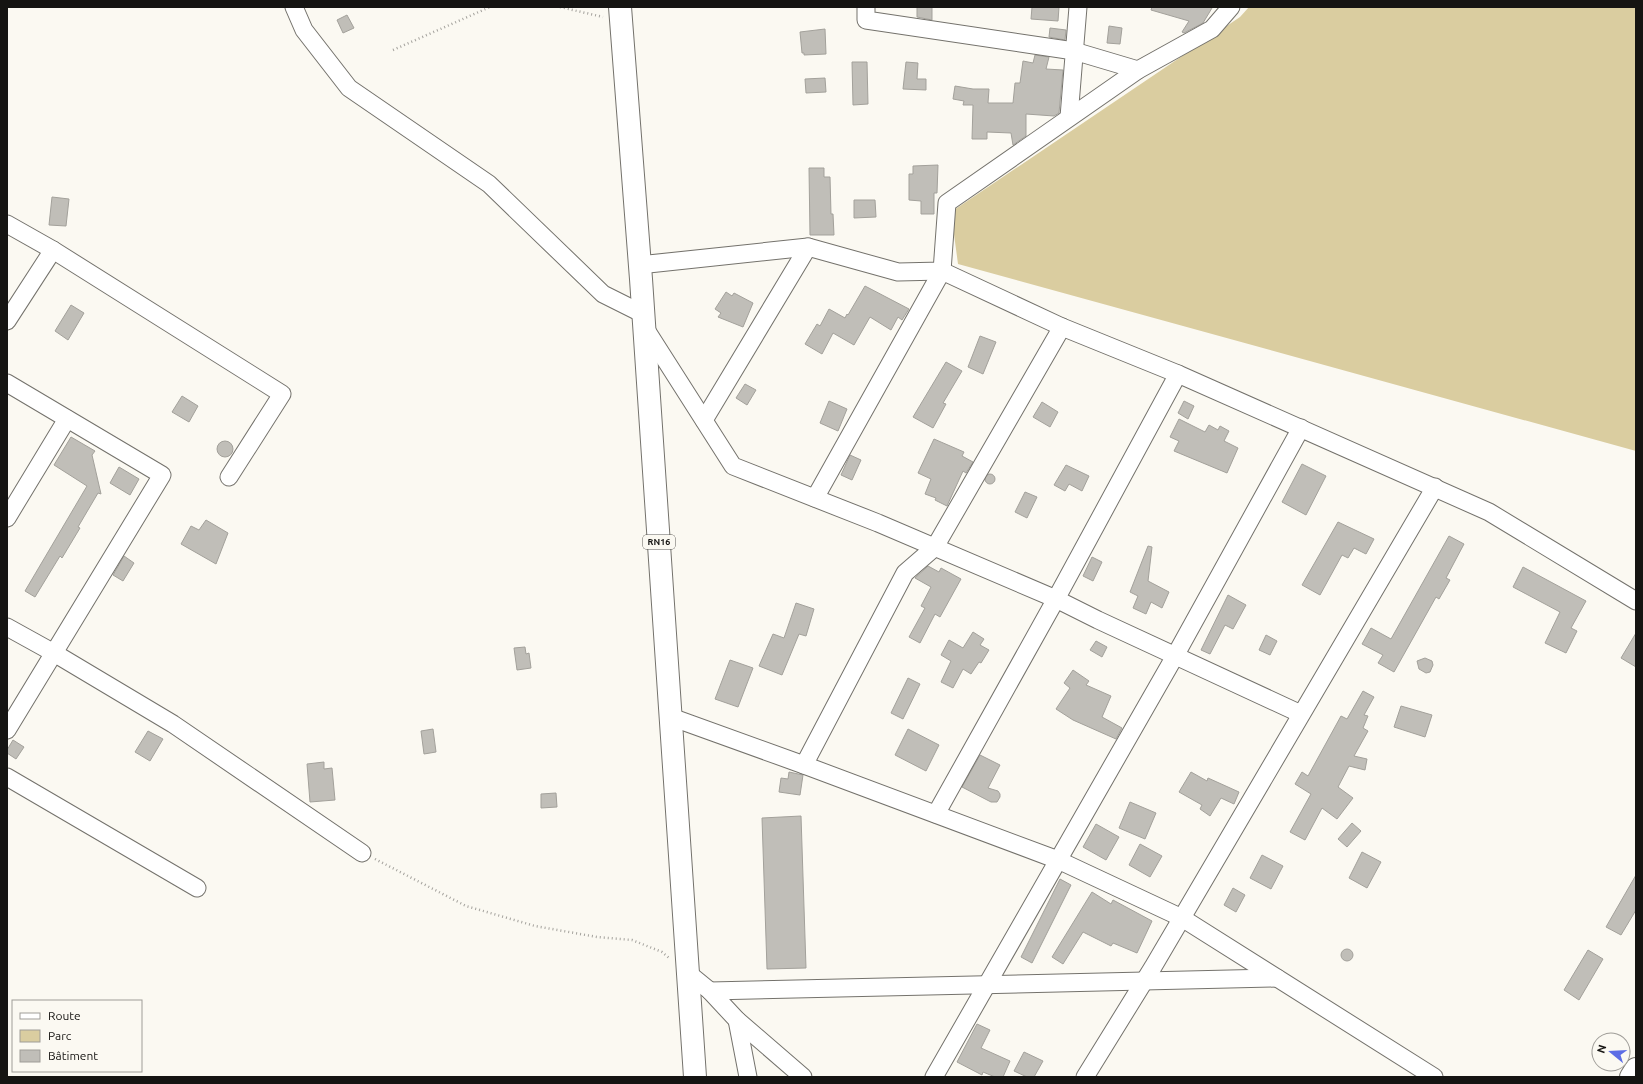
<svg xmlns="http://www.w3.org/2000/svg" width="1643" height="1084" font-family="Ubuntu,sans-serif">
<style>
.green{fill:#dacda0}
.building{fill:#c0beb8;stroke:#a3a19b}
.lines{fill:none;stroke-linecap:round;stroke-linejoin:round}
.minor-casing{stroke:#74726c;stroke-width:19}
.major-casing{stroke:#74726c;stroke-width:24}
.path{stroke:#a4a29d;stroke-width:2.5;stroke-dasharray:1 3;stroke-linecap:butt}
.minor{stroke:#fff;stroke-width:17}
.major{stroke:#fff;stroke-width:22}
.labels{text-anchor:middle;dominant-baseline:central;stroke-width:3.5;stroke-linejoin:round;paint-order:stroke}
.shield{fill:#fbf9f2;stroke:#5a5955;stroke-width:1}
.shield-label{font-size:9px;font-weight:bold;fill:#151412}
</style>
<rect width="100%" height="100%" fill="#fbf9f2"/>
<polygon class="green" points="1249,7 1636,7 1636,451 958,264 951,212 1240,17"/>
<g class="building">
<polygon points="917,7 932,7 932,20 917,17"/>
<polygon points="1032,7 1059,7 1058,21 1031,19"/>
<polygon points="1152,7 1211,7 1212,8 1203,23 1184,33 1182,32 1189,21 1151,10"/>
<polygon points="347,15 354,28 343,33 337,20"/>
<polygon points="1109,26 1122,28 1120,44 1107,43"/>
<polygon points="1050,28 1066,30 1065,40 1049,37"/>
<polygon points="825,29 826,54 804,55 804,53 802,53 800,32"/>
<polygon points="1035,55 1049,57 1046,69 1063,70 1059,113 1054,116 1026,114 1026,136 1013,145 1011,133 987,132 987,139 972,139 973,105 963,105 964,101 953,99 955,86 973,89 989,89 988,103 1013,103 1015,83 1020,83 1023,61 1033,63"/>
<polygon points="852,62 867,62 868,104 853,105"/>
<polygon points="906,62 918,63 917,79 926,79 926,90 903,89"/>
<polygon points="825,78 826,92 806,93 805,79"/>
<polygon points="938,165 937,193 934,193 934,214 921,214 921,201 909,200 909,174 913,174 913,166"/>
<polygon points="809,168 824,168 824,177 830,177 831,214 833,214 834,235 810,235"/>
<polygon points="52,197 69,199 66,226 49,225"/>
<polygon points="854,200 875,200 876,217 854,218"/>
<polygon points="865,286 909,309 902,320 898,317 891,330 870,317 854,345 833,333 822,354 805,344 817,324 820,326 829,309 845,318 847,314 848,315"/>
<polygon points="726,292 732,296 734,293 753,303 743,327 718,317 721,313 715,309"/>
<polygon points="71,305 84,313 68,340 55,331"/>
<polygon points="980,336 996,342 983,374 968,367"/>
<polygon points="946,362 962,371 943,403 946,404 933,428 913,417"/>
<polygon points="745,384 756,390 747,405 736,398"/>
<polygon points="182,396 198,406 189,422 172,412"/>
<polygon points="829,401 847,409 838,431 820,423"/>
<polygon points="1184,401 1194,406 1188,419 1178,413"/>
<polygon points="1042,402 1058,412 1050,427 1033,417"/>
<polygon points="1179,419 1205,432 1209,425 1218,430 1220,426 1229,431 1224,441 1238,448 1227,473 1174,451 1179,441 1170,437"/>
<polygon points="71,437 95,451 92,455 101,494 98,493 78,527 80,528 62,558 60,556 35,597 25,591 87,486 54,465"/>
<polygon points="934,439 964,452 962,456 973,462 966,473 963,471 947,506 935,500 936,498 925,494 931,479 918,473"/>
<circle cx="225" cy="449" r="8"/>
<polygon points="850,455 861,460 852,480 841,475"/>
<polygon points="1302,464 1326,476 1306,515 1282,502"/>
<polygon points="1066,465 1089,476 1082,491 1069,484 1065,491 1054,485"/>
<polygon points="119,467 139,479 130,495 110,483"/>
<circle cx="990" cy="479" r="5"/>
<polygon points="1025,492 1037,497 1027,518 1015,512"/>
<polygon points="206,520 228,533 216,564 181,544 191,526 199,530"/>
<polygon points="1338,522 1374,539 1366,554 1354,548 1348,558 1342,555 1320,595 1302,585"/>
<polygon points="1449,536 1464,544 1446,578 1450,580 1439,599 1436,597 1394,672 1378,663 1383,655 1362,644 1371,628 1391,639"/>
<polygon points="1148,546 1152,547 1148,581 1169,592 1162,608 1151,602 1146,614 1133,608 1138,596 1130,592"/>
<polygon points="124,556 134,563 123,581 113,575"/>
<polygon points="1092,557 1102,562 1093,581 1083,576"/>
<polygon points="928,566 939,572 941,568 961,579 940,617 935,614 920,643 909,637 925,608 921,606 931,587 915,578"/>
<polygon points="1523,567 1586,601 1571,628 1577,631 1566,653 1545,643 1560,612 1513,587"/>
<polygon points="1228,595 1246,605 1233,629 1225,625 1210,654 1201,650"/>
<polygon points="796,603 814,609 806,636 799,634 782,675 759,666 773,634 784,638"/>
<polygon points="973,632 984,639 980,645 989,650 981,663 979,662 971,674 963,669 953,688 941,682 951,661 941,655 949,640 963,648"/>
<polygon points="1636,633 1636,667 1621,658"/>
<polygon points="1266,635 1277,641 1270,655 1259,650"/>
<polygon points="1096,641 1107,647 1102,657 1090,650"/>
<polygon points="525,647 526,654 529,653 531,668 517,670 514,648"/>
<polygon points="1425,658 1432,661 1433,665 1430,672 1426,673 1419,669 1417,661"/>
<polygon points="730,660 753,668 738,707 715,699"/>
<polygon points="1073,670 1089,681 1086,685 1111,696 1102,717 1122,728 1116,739 1073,720 1056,709 1070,688 1064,683"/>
<polygon points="908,678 920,684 903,719 891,713"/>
<polygon points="1363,691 1374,697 1364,715 1368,716 1363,728 1368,731 1354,756 1367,759 1365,770 1349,766 1338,787 1353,798 1337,819 1322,808 1305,840 1290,832 1311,794 1295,784 1302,772 1308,776 1341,716 1347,719"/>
<polygon points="1401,706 1432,715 1425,737 1394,727"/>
<polygon points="433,729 436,752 424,754 421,731"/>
<polygon points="908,729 939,745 926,771 895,755"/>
<polygon points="148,731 163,739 150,761 135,752"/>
<polygon points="13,740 24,747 16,759 7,753 7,750"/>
<polygon points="980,755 1000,765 988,788 998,791 1000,794 1000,797 997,802 991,802 962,787"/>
<polygon points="324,762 324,769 332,768 335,800 310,802 307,764"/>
<polygon points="789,772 803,775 800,795 779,792 781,778 788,779"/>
<polygon points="1191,772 1207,781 1208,778 1239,792 1234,804 1221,798 1210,816 1200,809 1202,805 1179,792"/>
<polygon points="556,793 557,807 541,808 541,794"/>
<polygon points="1130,802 1156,813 1145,839 1119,828"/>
<polygon points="801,816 806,968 767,969 762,818"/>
<polygon points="1352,823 1361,831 1347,847 1338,839"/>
<polygon points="1096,824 1119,837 1106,860 1083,847"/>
<polygon points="1140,844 1162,856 1150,877 1129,865"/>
<polygon points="1362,852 1381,862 1367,888 1349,878"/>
<polygon points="1262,855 1283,866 1271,889 1250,878"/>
<polygon points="1636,875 1636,910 1621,935 1606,927"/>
<polygon points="1060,879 1071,885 1032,963 1021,957"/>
<polygon points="1233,888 1245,895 1236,912 1224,905"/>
<polygon points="1092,892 1111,904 1113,900 1152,921 1137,953 1113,943 1111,946 1083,932 1063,964 1052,957"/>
<circle cx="1347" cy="955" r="6"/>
<polygon points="1588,950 1603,959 1579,1000 1564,990"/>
<polygon points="977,1024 990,1030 981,1048 1010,1061 1003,1077 995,1077 983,1072 982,1075 957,1062"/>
<polygon points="1024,1052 1043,1061 1034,1077 1027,1077 1014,1071"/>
</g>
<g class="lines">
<g class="minor-casing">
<g id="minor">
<polyline points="294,7 304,30 349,88 489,184 603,294 643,314"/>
<polyline points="866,7 866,20 1074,51 1138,70"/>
<polyline points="1069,117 1078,7"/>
<polyline points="7,224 53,250 282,394 229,477"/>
<polyline points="639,265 808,247 898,272 942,271 947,203 1138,70 1212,29 1231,7"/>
<polyline points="7,321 53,250"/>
<polyline points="645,328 733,466 878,523 1056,599 1098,620 1301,714"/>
<polyline points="7,383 162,475 7,730"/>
<polyline points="704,420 808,247"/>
<polyline points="815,498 942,271 1062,327 1178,374 1489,512 1636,601"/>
<polyline points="7,518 67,419"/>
<polyline points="7,627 54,653 173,724 362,853"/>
<polyline points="671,717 804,765 1058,860 1182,918 1434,1077"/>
<polyline points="804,765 905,573 935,547 1062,327"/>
<polyline points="7,777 197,888"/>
<polyline points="936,814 1056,599 1178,374"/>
<polyline points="688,973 710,991 737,1020 803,1077"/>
<polyline points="710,991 1277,978"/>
<polyline points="737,1020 748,1077"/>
<polyline points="934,1077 1175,656 1301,428"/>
<polyline points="1085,1077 1153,967 1435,487"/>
</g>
</g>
<g class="major-casing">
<g id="major">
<polyline points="620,7 641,279 695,1077"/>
<polyline points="1631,1077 1636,1069"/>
</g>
</g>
<g class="path">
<polyline points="560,7 603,17"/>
<polyline points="393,50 490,7"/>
<polyline points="375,859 466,906 535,926 597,937 632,940 662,952 669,958"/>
</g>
<use href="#minor" class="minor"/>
<use href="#major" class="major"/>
</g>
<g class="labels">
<rect class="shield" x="643" y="535" width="32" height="14" rx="3"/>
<g class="shield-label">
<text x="659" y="542">RN16</text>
</g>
</g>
<rect width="1643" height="1084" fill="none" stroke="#151412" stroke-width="16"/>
<rect x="12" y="1000" width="130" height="72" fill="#fbf9f2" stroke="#9f9d98"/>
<rect x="20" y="1013" width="20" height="6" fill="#ffffff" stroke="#9f9d98"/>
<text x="48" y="1020" font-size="12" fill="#151412">Route</text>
<rect x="20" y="1030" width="20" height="12" fill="#dacda0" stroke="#9f9d98"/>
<text x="48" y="1040" font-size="12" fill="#151412">Parc</text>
<rect x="20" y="1050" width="20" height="12" fill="#c0beb8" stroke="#9f9d98"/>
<text x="48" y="1060" font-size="12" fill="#151412">Bâtiment</text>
<g transform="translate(1611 1052) rotate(288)"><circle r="19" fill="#fbf9f2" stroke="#9f9d98"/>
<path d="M0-3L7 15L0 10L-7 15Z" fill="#5d6de5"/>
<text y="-6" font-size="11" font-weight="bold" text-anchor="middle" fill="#151412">N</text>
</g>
</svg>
